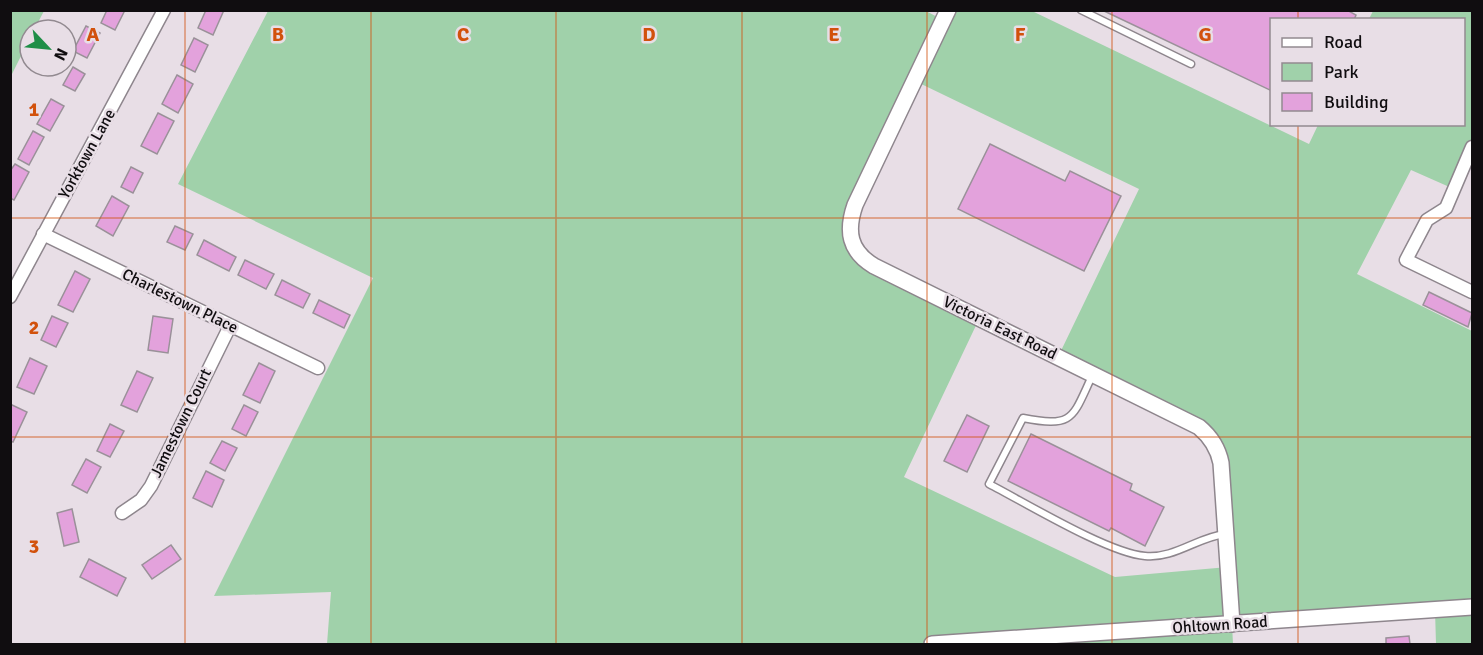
<svg xmlns="http://www.w3.org/2000/svg" width="1483" height="655" font-family="Signika,sans-serif">
<style>
.green{fill:#a0d1aa;fill-rule:evenodd}
.building{fill:#e3a2dc;stroke:#9a9199;stroke-width:1.5}
.lines{fill:none;stroke-linecap:round;stroke-linejoin:round}
.service-casing{stroke:#8e868d;stroke-width:9}
.minor-casing{stroke:#8e868d;stroke-width:15}
.tertiary-casing{stroke:#8e868d;stroke-width:18}
.service{stroke:#fff;stroke-width:6}
.minor{stroke:#fff;stroke-width:12}
.tertiary{stroke:#fff;stroke-width:15}
.grid{fill:none;stroke:#d2510c;stroke-width:1.5;stroke-opacity:0.55}
.labels{text-anchor:middle;dominant-baseline:central;stroke-width:5;stroke-linejoin:round;paint-order:stroke}
.street-label{font-size:16px;fill:#100d10;stroke:#e8dee6}
.grid-label{font-size:20px;text-anchor:middle;font-weight:bold;fill:#d2510c;stroke:#e8dee6;stroke-width:5;stroke-linejoin:round;paint-order:stroke}
</style>
<rect width="100%" height="100%" fill="#e8dee6"/>
<g class="green">
<polygon points="11,10 44,11 34,30 30,30 30,38 11,76"/>
<path d="M924,10L943,20L948,11H1032L1309,144L1318,125L1464,124V20L1369,19L1373,11H1472V147L1454,189L1411,170L1357,274L1472,331V644H1436L1435,610L1232,624L1233,644H327L331,592L214,596L373,278L178,184L268,11ZM915,81L1139,189L1058,357L1215,444L1228,567L1115,577L904,477L980,317L853,246L855,205Z"/>
</g>
<g class="building">
<polygon points="107,10 125,10 115,30 101,23"/>
<polygon points="206,10 224,10 213,35 198,28"/>
<polygon points="1102,10 1347,10 1356,15 1354,20 1272,20 1272,91"/>
<polygon points="86,26 100,33 87,58 73,51"/>
<polygon points="194,38 208,45 195,72 181,65"/>
<polygon points="73,67 85,74 75,91 63,85"/>
<polygon points="177,75 193,84 178,113 162,104"/>
<polygon points="51,99 64,106 50,131 37,124"/>
<polygon points="158,113 174,121 157,154 141,146"/>
<polygon points="33,131 44,137 29,165 18,159"/>
<polygon points="990,144 1065,181 1070,171 1121,196 1084,271 958,209"/>
<polygon points="15,164 29,172 14,200 10,198 10,171"/>
<polygon points="131,167 143,173 133,193 121,187"/>
<polygon points="112,196 129,206 113,236 96,226"/>
<polygon points="175,226 193,234 185,250 167,242"/>
<polygon points="204,240 236,257 229,271 197,255"/>
<polygon points="245,260 274,274 266,289 238,275"/>
<polygon points="75,271 90,279 73,312 58,305"/>
<polygon points="282,280 310,294 303,308 275,295"/>
<polygon points="1429,292 1472,313 1468,327 1423,305"/>
<polygon points="319,300 350,315 344,328 313,313"/>
<polygon points="52,316 68,323 56,347 41,340"/>
<polygon points="153,316 173,319 168,353 148,350"/>
<polygon points="30,358 47,366 34,394 17,387"/>
<polygon points="259,363 275,371 260,403 243,395"/>
<polygon points="137,371 153,378 137,412 121,405"/>
<polygon points="10,404 27,412 13,442 10,441"/>
<polygon points="244,405 258,412 246,436 232,429"/>
<polygon points="967,415 989,426 967,472 944,461"/>
<polygon points="110,424 124,431 110,457 97,451"/>
<polygon points="1031,434 1132,484 1130,490 1164,507 1145,546 1111,528 1109,531 1008,481"/>
<polygon points="222,441 237,448 225,471 210,463"/>
<polygon points="86,459 101,467 87,493 72,485"/>
<polygon points="206,471 224,480 212,507 193,498"/>
<polygon points="72,509 79,542 64,546 57,513"/>
<polygon points="171,545 181,559 152,579 142,565"/>
<polygon points="89,559 126,578 117,596 80,577"/>
<polygon points="1409,636 1410,644 1386,644 1386,638"/>
</g>
<g class="lines">
<g class="service-casing">
<g id="service">
<polyline points="1081,10 1191,64"/>
<path d="M1093,374C1072,418 1075,428 1023,418L989,484C1026,503 1108,553 1145,556C1174,559 1198,537 1225,534"/>
</g>
</g>
<g class="minor-casing">
<g id="minor">
<polyline points="1472,147 1446,208 1427,220 1406,260 1472,292"/>
<polyline points="43,234 318,368"/>
<polyline points="10,297 164,10"/>
<polyline points="122,513 141,500 151,486 230,326"/>
</g>
</g>
<g class="tertiary-casing">
<g id="tertiary">
<path d="M948,10L855,205C846,231 849,251 874,266L1199,427C1211,437 1218,448 1221,463L1232,624"/>
<polyline points="932,644 1472,607"/>
</g>
</g>
<use href="#service" class="service"/>
<use href="#minor" class="minor"/>
<use href="#tertiary" class="tertiary"/>
</g>
<path class="grid" d="M185,10V644M371,10V644M556,10V644M742,10V644M927,10V644M1112,10V644M1298,10V20M1298,124V644M10,218H1472M10,437H1472"/>
<g class="labels">
<g class="street-label">
<text transform="translate(87 154) rotate(-61)">Yorktown Lane</text>
<text transform="translate(180 301) rotate(26)">Charlestown Place</text>
<text transform="translate(1000 328) rotate(26)">Victoria East Road</text>
<text transform="translate(181 423) rotate(-64)">Jamestown Court</text>
<text transform="translate(1220 625) rotate(-4)">Ohltown Road</text>
</g>
</g>
<g class="grid-label">
<text x="93" y="41">A</text>
<text x="278" y="41">B</text>
<text x="463" y="41">C</text>
<text x="649" y="41">D</text>
<text x="834" y="41">E</text>
<text x="1020" y="41">F</text>
<text x="1205" y="41">G</text>
<text x="34" y="116">1</text>
<text x="34" y="334">2</text>
<text x="34" y="553">3</text>
</g>
<rect width="1483" height="655" fill="none" stroke="#100d10" stroke-width="24"/>
<rect x="1270" y="18" width="195" height="108" fill="#e8dee6" stroke="#928a90" stroke-width="1.5"/>
<rect x="1282" y="38" width="30" height="9" fill="#ffffff" stroke="#928a90" stroke-width="1.5"/>
<text x="1324" y="48" font-size="18" fill="#100d10">Road</text>
<rect x="1282" y="63" width="30" height="18" fill="#a0d1aa" stroke="#928a90" stroke-width="1.5"/>
<text x="1324" y="78" font-size="18" fill="#100d10">Park</text>
<rect x="1282" y="93" width="30" height="18" fill="#e3a2dc" stroke="#928a90" stroke-width="1.5"/>
<text x="1324" y="108" font-size="18" fill="#100d10">Building</text>
<g transform="translate(48 48) rotate(116)"><circle r="28" fill="#e8dee6" stroke="#928a90" stroke-width="1.5"/>
<path d="M0-4.5L10 22L0 15L-10 22Z" fill="#1f8e47"/>
<text y="-9" font-size="16" font-weight="bold" text-anchor="middle" fill="#100d10">N</text>
</g>
</svg>
